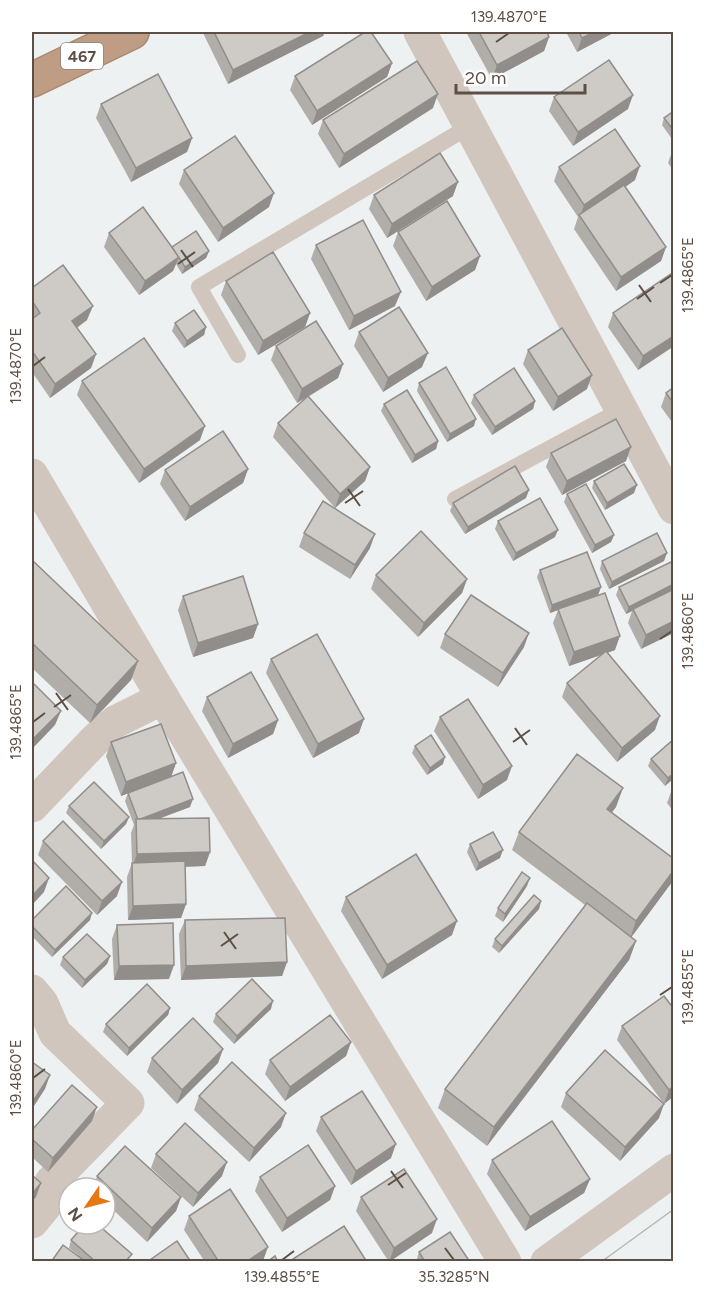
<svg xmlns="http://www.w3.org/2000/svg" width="705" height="1293" font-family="Figtree,sans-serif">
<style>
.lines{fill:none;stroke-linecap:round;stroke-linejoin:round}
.highway-casing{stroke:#ab896f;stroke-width:36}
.lane{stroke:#d1c6be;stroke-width:16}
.street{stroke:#d1c6be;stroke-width:33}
.highway{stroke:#bf9d84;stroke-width:33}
.tram{stroke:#b9b5b0;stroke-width:1.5}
.wall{fill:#b1aea9}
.shaded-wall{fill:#908d8a}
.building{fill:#cecac5;stroke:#908d8a;stroke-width:1.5}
.ticks{fill:none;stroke:#5d4f46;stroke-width:2}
.labels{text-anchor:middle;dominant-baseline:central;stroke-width:6;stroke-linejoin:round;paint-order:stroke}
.shield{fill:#fff;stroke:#8e847e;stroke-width:1.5}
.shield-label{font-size:16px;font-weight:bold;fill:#5d4f46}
.neatline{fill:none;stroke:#5d4f46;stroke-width:2}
.ticks-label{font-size:15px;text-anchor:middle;fill:#5d4f46}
</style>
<rect width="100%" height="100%" fill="#eef1f1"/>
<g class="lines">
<g class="highway-casing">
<polyline id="highway" points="32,80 132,32"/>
</g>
<g class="lane">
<polyline points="238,355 199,287 470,126"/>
<polyline points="455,499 621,410"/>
</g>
<g class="street">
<polyline points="420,32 674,508"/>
<polyline points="32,475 163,698 505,1262"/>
<polyline points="32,806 96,739 115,722 163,698"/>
<polyline points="32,991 42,1003 55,1033 128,1103 51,1182 46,1205 32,1222"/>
<polyline points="547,1262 674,1170"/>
</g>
<use href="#highway" class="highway"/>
<polyline class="tram" points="601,1262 674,1209"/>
</g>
<g class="wall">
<polygon points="204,32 325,32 323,36 228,84 203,33"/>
<polygon points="466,32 547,32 549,37 544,51 492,79"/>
<polygon points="566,32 615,32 577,52"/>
<polygon points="392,63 387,77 312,125 290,90 295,76"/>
<polygon points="554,97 628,109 573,146 549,111"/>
<polygon points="101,104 192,138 187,152 131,182 96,118"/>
<polygon points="433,108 339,168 318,134 323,120"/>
<polygon points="674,111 674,142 662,125 664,118"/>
<polygon points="673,149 674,149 674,171 668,163"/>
<polygon points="559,167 635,180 625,187 666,247 661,261 616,291 574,229 578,217 554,181"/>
<polygon points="184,170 269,207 218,242 179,184"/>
<polygon points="374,195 453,196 387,238 369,209"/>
<polygon points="398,232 480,256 475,270 426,301 393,246"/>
<polygon points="109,233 172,247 209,251 206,258 182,274 176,264 173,271 139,295 104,247"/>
<polygon points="316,245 395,306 349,330 311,259"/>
<polygon points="674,272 674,346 638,370 608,327 613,313"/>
<polygon points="226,281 310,313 305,327 258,355 221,295"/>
<polygon points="32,288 87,320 77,328 96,354 91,368 50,398 32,372"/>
<polygon points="175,323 206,327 204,335 184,348 172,331"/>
<polygon points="359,332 422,367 383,392 354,346"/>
<polygon points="276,346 343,364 338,378 308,397 370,467 365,481 335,508 273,437 278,423 305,398 297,403 271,360"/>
<polygon points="528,350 587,389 553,411 523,364"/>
<polygon points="82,381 200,440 139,483 77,395"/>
<polygon points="419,383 474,426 447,442 417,391"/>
<polygon points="674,387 674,425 661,407 666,393"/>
<polygon points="474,395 535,401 533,409 492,435 471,403"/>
<polygon points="384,404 438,441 436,449 412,463 381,411"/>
<polygon points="551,453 626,461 562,495 546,467"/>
<polygon points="248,469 243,483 185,521 160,484 165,470"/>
<polygon points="594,481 634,493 605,510 592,488"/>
<polygon points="567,494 614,535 611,542 592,553 564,502"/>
<polygon points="526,498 465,534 450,511 453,503"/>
<polygon points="498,521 555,537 513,561 495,529"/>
<polygon points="304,533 370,548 350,579 299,547"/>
<polygon points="32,560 138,661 131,680 90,723 32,668"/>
<polygon points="602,561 664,561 609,589 600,569"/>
<polygon points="674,568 641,649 628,623 632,611 626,614 616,595 619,587"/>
<polygon points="540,570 601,587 598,595 578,603 615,650 607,653 655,730 617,762 562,697 567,683 601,655 569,666 553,623 558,610 550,613 537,577"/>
<polygon points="376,575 467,579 462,593 418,637 371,589"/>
<polygon points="183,596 258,624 253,638 193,657 178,610"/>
<polygon points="445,634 524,647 498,687 440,648"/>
<polygon points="271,659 359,733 313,758 266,673"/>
<polygon points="207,697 278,720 273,734 228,758 202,711"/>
<polygon points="440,717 507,780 478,799 434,731"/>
<polygon points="111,742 176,763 171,777 190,807 157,819 210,852 205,866 185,867 186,904 181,918 128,920 127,877 132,863 131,833 134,825 125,801 128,793 121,796 106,756"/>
<polygon points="415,746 443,764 427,775 412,753"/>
<polygon points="651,759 674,778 665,786 648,766"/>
<polygon points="672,789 674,789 674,812 667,803"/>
<polygon points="69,806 129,817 126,824 101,849 66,813"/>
<polygon points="616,807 612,812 672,882 631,937 636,941 629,960 487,1146 438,1108 445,1089 585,905 512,850 519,832"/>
<polygon points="43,841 117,896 97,915 38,855"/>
<polygon points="470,844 500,858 476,871 467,852"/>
<polygon points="527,886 503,922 495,916 498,908"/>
<polygon points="346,897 452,935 382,979 341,911"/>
<polygon points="541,901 539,909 499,953 492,947 495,939"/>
<polygon points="32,920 90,920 52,957 32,936"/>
<polygon points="185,920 287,962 282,976 181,980 179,934"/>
<polygon points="117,925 169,979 114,980 112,939"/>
<polygon points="110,956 107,964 82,988 60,965 63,957"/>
<polygon points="170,1008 168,1015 127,1056 103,1032 106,1024"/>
<polygon points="271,1009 234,1044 213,1022 216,1014"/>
<polygon points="674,1009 674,1096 664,1104 617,1040 622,1026"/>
<polygon points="351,1042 346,1056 285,1101 265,1074 270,1060"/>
<polygon points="223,1049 218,1063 177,1104 147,1072 152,1058"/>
<polygon points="566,1093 659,1118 620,1161 561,1107"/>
<polygon points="199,1096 281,1127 249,1162 194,1110"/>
<polygon points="321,1117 391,1158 351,1185 316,1131"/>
<polygon points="92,1121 48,1172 32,1157 32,1130"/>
<polygon points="156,1154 222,1176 193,1207 151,1168"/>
<polygon points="492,1160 590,1179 584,1193 525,1231 487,1174"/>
<polygon points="97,1176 181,1197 176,1211 147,1242 105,1202 105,1188 93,1188"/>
<polygon points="260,1177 335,1186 330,1200 282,1232 255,1191"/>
<polygon points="361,1197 432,1233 389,1262 356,1211"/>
<polygon points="189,1216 263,1261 205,1262 184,1230"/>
<polygon points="71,1240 129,1262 51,1262 78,1255 69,1248"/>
<polygon points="419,1252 470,1262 416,1262"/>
</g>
<g class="shaded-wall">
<polygon points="310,32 325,32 323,36 228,84 233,70"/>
<polygon points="594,32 615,32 577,52 582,38"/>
<polygon points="549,37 544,51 492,79 497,65"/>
<polygon points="392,63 387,77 312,125 317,111"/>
<polygon points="438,94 433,108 339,168 344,154"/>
<polygon points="633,95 628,109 573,146 578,132"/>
<polygon points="192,138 187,152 131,182 136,168"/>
<polygon points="640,166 635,180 581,218 580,217 584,205"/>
<polygon points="458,182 453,196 387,238 392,224"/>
<polygon points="274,193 269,207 218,242 223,228"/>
<polygon points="666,247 661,261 616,291 621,277"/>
<polygon points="209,251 206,258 182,274 185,267"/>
<polygon points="480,256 475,270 426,301 432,287"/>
<polygon points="179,257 173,271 139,295 145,281"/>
<polygon points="401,292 395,306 349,330 354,316"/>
<polygon points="93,306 87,320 66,335 72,321"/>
<polygon points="310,313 305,327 258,355 263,341"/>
<polygon points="206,327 204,335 184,348 187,341"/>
<polygon points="674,336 674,346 638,370 643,356"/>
<polygon points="428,353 422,367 383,392 388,378"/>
<polygon points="96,354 91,368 50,398 55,384"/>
<polygon points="343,364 338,378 297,403 302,389"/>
<polygon points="592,375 587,389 553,411 558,397"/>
<polygon points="535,401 533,409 492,435 495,427"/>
<polygon points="476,419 474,426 447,442 450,434"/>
<polygon points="205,426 200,440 139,483 144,469"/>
<polygon points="438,441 436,449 412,463 415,455"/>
<polygon points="631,447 626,461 562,495 567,481"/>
<polygon points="370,467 365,481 335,508 340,494"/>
<polygon points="248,469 243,483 185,521 190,507"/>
<polygon points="637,485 634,493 605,510 607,503"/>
<polygon points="529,490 526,498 465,534 468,527"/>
<polygon points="558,530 555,537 513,561 516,553"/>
<polygon points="375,534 370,548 350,579 355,565"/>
<polygon points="614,535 611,542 592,553 595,545"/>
<polygon points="667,553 664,561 609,589 612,582"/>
<polygon points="467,579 462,593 418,637 424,623"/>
<polygon points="674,584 674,591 633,609 632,611 626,614 629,607"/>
<polygon points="601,587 598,595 550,613 552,605"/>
<polygon points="674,621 674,633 641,649 646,635"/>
<polygon points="258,624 253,638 193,657 198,643"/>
<polygon points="529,633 524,647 498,687 503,673"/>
<polygon points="620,636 615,650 569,666 574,652"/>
<polygon points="138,661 131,680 90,723 97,705"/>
<polygon points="61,711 55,725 33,748 32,751 32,744 34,738"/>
<polygon points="660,716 655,730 617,762 622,748"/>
<polygon points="364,719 359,733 313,758 318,744"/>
<polygon points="278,720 273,734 228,758 233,744"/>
<polygon points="445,757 443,764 427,775 430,768"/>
<polygon points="176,763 171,777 121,796 126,782"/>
<polygon points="512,766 507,780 478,799 483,785"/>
<polygon points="674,773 674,778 665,786 668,778"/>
<polygon points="623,788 616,807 600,828 607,809"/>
<polygon points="193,799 190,807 137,827 138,820"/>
<polygon points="129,817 126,824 101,849 104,841"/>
<polygon points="503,850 500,858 476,871 479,863"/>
<polygon points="210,852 205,866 132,868 137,854"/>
<polygon points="674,870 674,878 672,882 630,939 636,921"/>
<polygon points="49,878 44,892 32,905 32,896"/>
<polygon points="530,878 527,886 503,922 505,914"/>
<polygon points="122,882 117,896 97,915 102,901"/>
<polygon points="541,901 539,909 499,953 502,946"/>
<polygon points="186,904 181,918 128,920 133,906"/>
<polygon points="92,913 90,920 52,957 55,950"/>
<polygon points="457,921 452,935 382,979 387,965"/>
<polygon points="636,941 629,960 487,1146 494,1127"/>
<polygon points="110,956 107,964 82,988 85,980"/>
<polygon points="287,962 282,976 181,980 186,966"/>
<polygon points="174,965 169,979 114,980 119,966"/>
<polygon points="273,1001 271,1009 234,1044 237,1036"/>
<polygon points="170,1008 168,1015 127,1056 129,1048"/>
<polygon points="351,1042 346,1056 285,1101 290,1087"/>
<polygon points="223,1049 218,1063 177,1104 182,1090"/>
<polygon points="50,1075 45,1089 32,1109 32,1103"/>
<polygon points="674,1086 674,1096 664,1104 669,1090"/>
<polygon points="664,1104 659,1118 620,1161 625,1147"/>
<polygon points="97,1107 92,1121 48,1172 53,1158"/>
<polygon points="286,1113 281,1127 249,1162 254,1148"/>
<polygon points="396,1144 391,1158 351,1185 356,1171"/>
<polygon points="227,1162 222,1176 193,1207 198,1193"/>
<polygon points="590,1179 584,1193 525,1231 530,1217"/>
<polygon points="41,1183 36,1197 32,1202 32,1194"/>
<polygon points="335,1186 330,1200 282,1232 287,1218"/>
<polygon points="181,1197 176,1211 147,1242 152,1228"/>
<polygon points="437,1219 432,1233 389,1262 394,1248"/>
<polygon points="268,1247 263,1261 246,1262"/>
</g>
<g class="building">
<polygon points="214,32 310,32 233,70"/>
<polygon points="365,32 371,32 392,63 317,111 295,76"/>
<polygon points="479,32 547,32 549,37 497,65"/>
<polygon points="579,32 594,32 582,38"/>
<polygon points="609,60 633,95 578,132 554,97"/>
<polygon points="417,61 438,94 344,154 323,120"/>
<polygon points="158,74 192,138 136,168 101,104"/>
<polygon points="674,111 674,131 664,118"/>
<polygon points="615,129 640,166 584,205 559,167"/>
<polygon points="235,136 274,193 223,228 184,170"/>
<polygon points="440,153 458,182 392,224 374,195"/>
<polygon points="624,185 666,247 621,277 579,215"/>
<polygon points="447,201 480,256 432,287 398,232"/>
<polygon points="143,207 179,257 145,281 109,233"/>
<polygon points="363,220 401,292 354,316 316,245"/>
<polygon points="196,231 209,251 185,267 172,247"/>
<polygon points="273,252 310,313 263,341 226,281"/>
<polygon points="63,265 93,306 72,321 96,354 55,384 32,351 32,319 40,313 32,301 32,288"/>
<polygon points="674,272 674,336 643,356 613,313"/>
<polygon points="399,307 428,353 388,378 359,332"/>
<polygon points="194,310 206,327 187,341 175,323"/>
<polygon points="316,321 343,364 302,389 276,346"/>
<polygon points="562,328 592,375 558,397 528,350"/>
<polygon points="144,338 205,426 144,469 82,381"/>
<polygon points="446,367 476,419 450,434 419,383"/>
<polygon points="514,368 535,401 495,427 474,395"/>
<polygon points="674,387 674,404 666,393"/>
<polygon points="407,390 438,441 415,455 384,404"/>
<polygon points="308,396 370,467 340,494 278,423"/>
<polygon points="616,419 631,447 567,481 551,453"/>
<polygon points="223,431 248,469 190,507 165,470"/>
<polygon points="624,464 637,485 607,503 594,481"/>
<polygon points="515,466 529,490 468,527 453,503"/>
<polygon points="586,484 614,535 595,545 567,494"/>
<polygon points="540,498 558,530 516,553 498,521"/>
<polygon points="323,501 375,534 355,565 304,533"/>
<polygon points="421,531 467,579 424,623 376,575"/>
<polygon points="657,533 667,553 612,582 602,561"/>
<polygon points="587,552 601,587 552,605 540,570"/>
<polygon points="32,560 138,661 97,705 32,643"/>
<polygon points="671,562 674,568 674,584 629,607 619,587"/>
<polygon points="243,576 258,624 198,643 183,596"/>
<polygon points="674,589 674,621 646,635 633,609"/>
<polygon points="605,593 620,636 574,652 558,609"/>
<polygon points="471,595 529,633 503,673 445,634"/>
<polygon points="317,634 364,719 318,744 271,659"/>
<polygon points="606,651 660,716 622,748 567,683"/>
<polygon points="251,672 278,720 233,744 207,697"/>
<polygon points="32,682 61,711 34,738 32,736"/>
<polygon points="468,699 512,766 483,785 440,717"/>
<polygon points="161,724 176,763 126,782 111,742"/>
<polygon points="431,735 445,757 430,768 415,746"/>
<polygon points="674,739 674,773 668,778 651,759"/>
<polygon points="577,754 623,788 607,809 674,859 674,870 636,921 519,832"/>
<polygon points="183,772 193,799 138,820 128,793"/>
<polygon points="94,782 129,817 104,841 69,806"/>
<polygon points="209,818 210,852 137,854 136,819"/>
<polygon points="63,821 122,882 102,901 43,841"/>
<polygon points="493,832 503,850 479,863 470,844"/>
<polygon points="416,854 457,921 387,965 346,897"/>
<polygon points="32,860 49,878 32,896"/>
<polygon points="185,861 186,904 133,906 132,863"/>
<polygon points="522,872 530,878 505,914 498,908"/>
<polygon points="66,886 92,913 55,950 32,926 32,920"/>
<polygon points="534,895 541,901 502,946 495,939"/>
<polygon points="587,903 636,941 494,1127 445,1089"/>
<polygon points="285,918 287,962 186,966 185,920"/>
<polygon points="173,923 174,965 119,966 117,925"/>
<polygon points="87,934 110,956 85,980 63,957"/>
<polygon points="252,979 273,1001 237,1036 216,1014"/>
<polygon points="147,984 170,1008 129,1048 106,1024"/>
<polygon points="664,996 674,1009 674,1086 669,1090 622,1026"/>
<polygon points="330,1015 351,1042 290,1087 270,1060"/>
<polygon points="193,1018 223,1049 182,1090 152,1058"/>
<polygon points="605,1050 664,1104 625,1147 566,1093"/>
<polygon points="32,1062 50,1075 32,1103"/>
<polygon points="232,1062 286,1113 254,1148 199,1096"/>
<polygon points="72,1085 97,1107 53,1158 32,1139 32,1130"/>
<polygon points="362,1091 396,1144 356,1171 321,1117"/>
<polygon points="552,1121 590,1179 530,1217 492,1160"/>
<polygon points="185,1123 227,1162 198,1193 156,1154"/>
<polygon points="308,1145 335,1186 287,1218 260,1177"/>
<polygon points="125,1146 181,1197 152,1228 97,1176"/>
<polygon points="404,1169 437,1219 394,1248 361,1197"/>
<polygon points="32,1175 41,1183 32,1194"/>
<polygon points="230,1189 268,1247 246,1262 219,1262 189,1216"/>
<polygon points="85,1224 97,1224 132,1254 125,1262 96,1262 71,1240"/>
<polygon points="344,1226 367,1262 295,1262 293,1259"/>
<polygon points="450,1232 470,1262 425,1262 419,1252"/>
<polygon points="177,1241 191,1262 147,1262"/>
<polygon points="63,1245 86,1262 51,1262"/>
<polygon points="275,1256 278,1262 267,1262"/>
</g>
<path class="ticks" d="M496,42L509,33M181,250L193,267M178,264L195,252M660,283L672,275M639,285L651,302M637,299L654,287M33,366L45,357M348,489L360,506M345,503L363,491M660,639L672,631M56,693L68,710M54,707L71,695M33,722L45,713M515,728L527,745M513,742L530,730M224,932L236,949M221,946L238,934M660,995L672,987M33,1078L45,1069M391,1171L403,1188M388,1185L406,1173M445,1248L454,1260M282,1260L294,1251"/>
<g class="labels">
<rect class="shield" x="61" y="43" width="42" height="26" rx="4.5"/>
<g class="shield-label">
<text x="82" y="56">467</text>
</g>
</g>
<rect width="705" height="1293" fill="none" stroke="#ffffff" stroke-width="66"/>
<g transform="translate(87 1206) rotate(235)"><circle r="28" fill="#ffffff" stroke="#beb9b5" stroke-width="1.5"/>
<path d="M0-4.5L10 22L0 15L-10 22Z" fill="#e77712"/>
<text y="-9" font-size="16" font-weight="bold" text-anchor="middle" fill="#5d4f46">N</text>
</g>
<path d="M456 84v9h129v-9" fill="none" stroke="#5d4f46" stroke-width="3"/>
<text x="465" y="84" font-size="18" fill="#5d4f46" stroke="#ffffff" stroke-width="4.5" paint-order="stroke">20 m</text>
<rect x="33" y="33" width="639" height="1227" class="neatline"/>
<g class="ticks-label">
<text x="509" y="22">139.4870°E</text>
<text transform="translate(688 275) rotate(-90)" y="5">139.4865°E</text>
<text transform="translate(16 366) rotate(-90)" y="5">139.4870°E</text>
<text transform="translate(688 631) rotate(-90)" y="5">139.4860°E</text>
<text transform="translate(16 722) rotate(-90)" y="5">139.4865°E</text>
<text transform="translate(688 987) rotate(-90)" y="5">139.4855°E</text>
<text transform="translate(16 1078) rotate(-90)" y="5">139.4860°E</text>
<text x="282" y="1282">139.4855°E</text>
<text x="454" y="1282">35.3285°N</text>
</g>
</svg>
